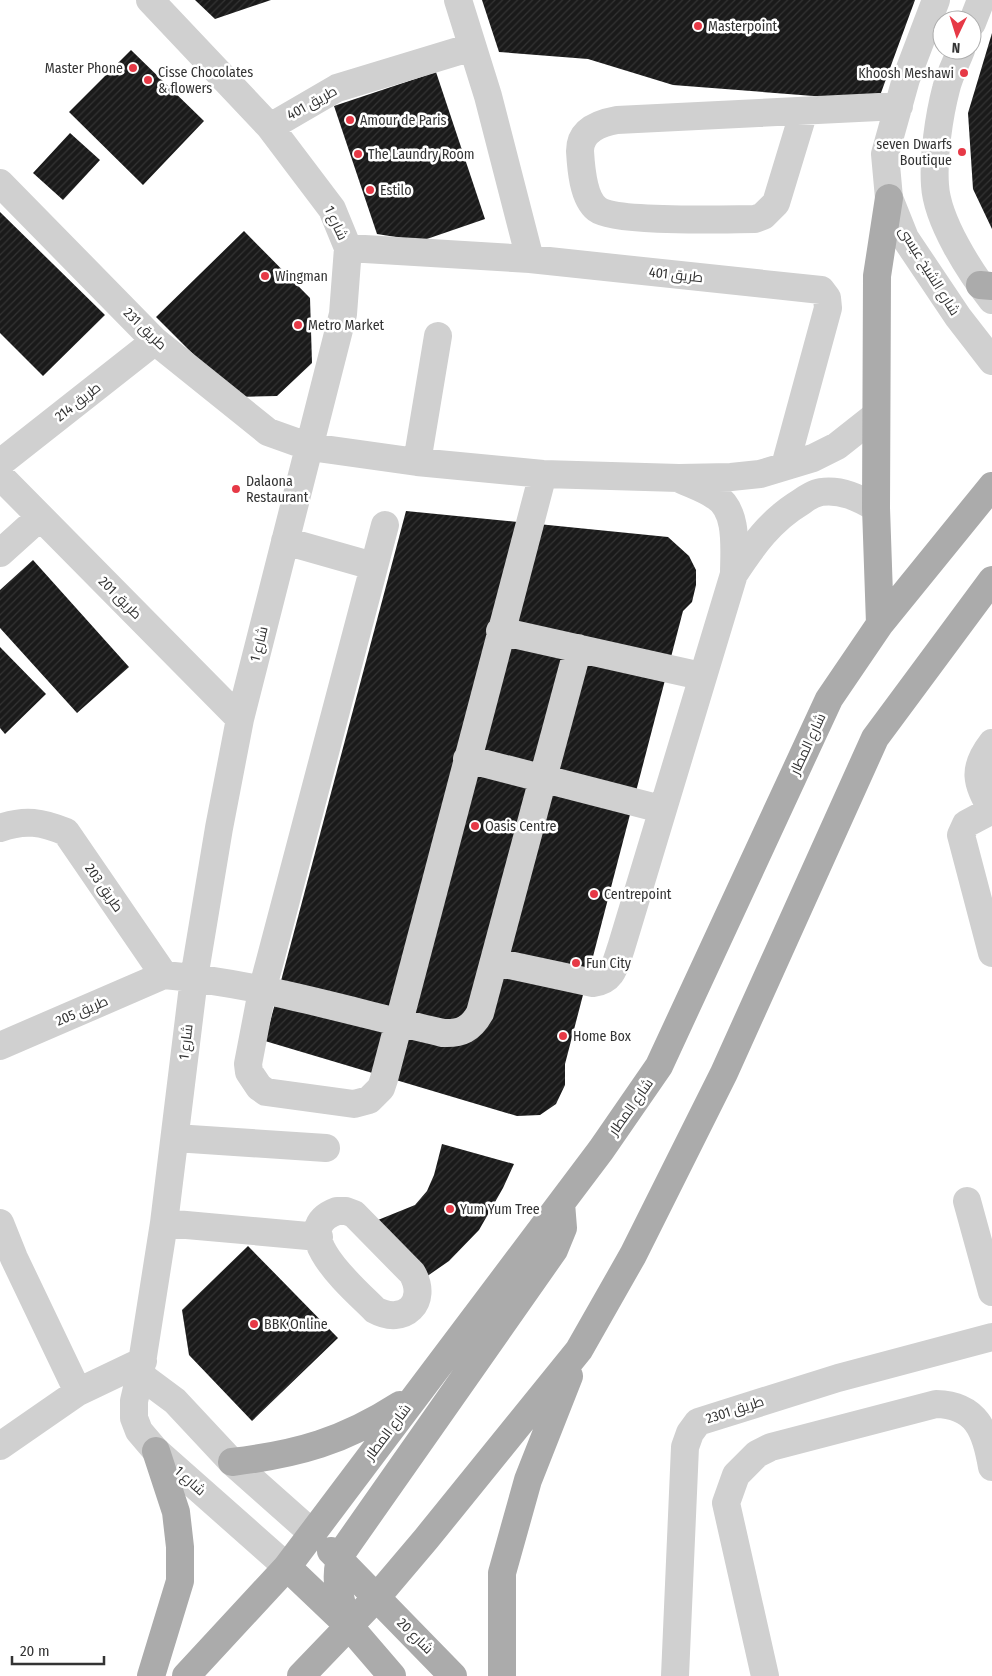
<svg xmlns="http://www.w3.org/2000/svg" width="992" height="1676" font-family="'Fira Sans Condensed',Cairo,sans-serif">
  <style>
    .building { fill: url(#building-hatch) }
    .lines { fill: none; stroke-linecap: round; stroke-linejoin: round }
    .minor { stroke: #d0d0d0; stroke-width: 28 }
    .major { stroke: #ababab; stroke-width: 28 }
    .poi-dot { fill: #e63946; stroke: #fff; stroke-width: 2 }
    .labels { text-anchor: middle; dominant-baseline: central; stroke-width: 5; stroke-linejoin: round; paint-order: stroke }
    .poi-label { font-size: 14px; fill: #333; stroke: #fff; text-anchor: start }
    .street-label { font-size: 14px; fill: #333; stroke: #fff }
  </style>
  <defs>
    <pattern id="building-hatch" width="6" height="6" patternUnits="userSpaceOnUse" patternTransform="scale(1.25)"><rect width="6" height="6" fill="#1a1a1a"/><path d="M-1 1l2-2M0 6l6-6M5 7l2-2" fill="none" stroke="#333"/></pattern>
  </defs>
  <rect width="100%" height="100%" fill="#fff"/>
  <path class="building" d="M195 0H271L215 19Z
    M482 0H915L878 101 673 85 588 59 499 52Z
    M992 33V229L973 189 968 113Z
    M131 50 204 121 143 185 69 112Z
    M436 72 485 219 421 241 377 234 334 106Z
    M70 133 100 160 63 200 33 173Z
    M0 212 105 315 43 376 0 333Z
    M244 231 310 298 312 363 277 396 236 397 156 317Z
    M406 511 668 537 689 556 696 570V585L692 602 683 611 565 1064V1085L556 1104 540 1115 517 1116 265 1041Z
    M33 560 129 667 77 713 0 628V590Z
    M0 647 46 694 5 734 0 728Z
    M442 1144 514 1164 503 1188 479 1230 449 1261 423 1279 373 1222 415 1205 427 1191 434 1175Z
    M248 1246 338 1338 252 1421 189 1355 182 1310Z"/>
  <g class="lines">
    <path class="minor" d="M150 0 270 127 332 209 348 248 343 314 240 719 219 828 194 978 164 1223 140 1375 134 1401V1418L139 1431 156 1451 287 1567
      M458 0 488 96 530 259
      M936 0 906 79 885 154 889 198 905 238 958 317 992 361
      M972 23 981 0
      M961 50C956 63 949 76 946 89 939 116 933 157 935 185 937 221 970 272 992 300
      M804 111 776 203 763 216 755 219C727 219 615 223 597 209 583 198 581 168 580 151 580 130 600 123 617 120L899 106
      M270 127 337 88 472 47
      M0 183 155 341 268 432 310 447 417 462 543 474 679 478 731 477 760 474 813 458 837 446 875 416
      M348 248 530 259 821 290 827 298 828 308 785 466
      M417 462 438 336
      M0 463 155 341
      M0 476 240 719
      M682 480C693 485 705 489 715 496 739 510 734 550 734 574
      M385 525 262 991 248 1064 249 1072 259 1087 266 1092 354 1104 369 1100 381 1088 384 1079 543 474
      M285 541 373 566
      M0 553 40 517
      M500 631 701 676
      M992 743C972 769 976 782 992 810
      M467 759 661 809
      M992 810 966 824 961 835 992 953
      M0 828C25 819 42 822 66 832L164 975C258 983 351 1012 443 1033 461 1034 471 1029 480 1013L578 648
      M495 962 593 983C613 981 615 965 621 948L734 574C753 545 771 520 801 502 806 498 815 493 821 492 841 489 859 498 876 508
      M0 1046 164 975
      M175 1138 326 1148
      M967 1201 992 1292
      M337 1211H346L354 1214 412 1273C429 1302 404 1326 375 1310 357 1291 283 1231 337 1211Z
      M0 1223 14 1258 78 1392
      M164 1223 319 1237
      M140 1375 175 1401 232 1462 312 1533
      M0 1446 78 1392 143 1361
      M675 1676 685 1447 690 1433 698 1422 838 1378 992 1337
      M765 1676 726 1503 736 1475 757 1454 771 1447 936 1404C977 1405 986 1431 992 1467"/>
    <path class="major" d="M980 285 992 286
      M880 624 876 508 877 276 889 198
      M232 1462C298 1454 344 1441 400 1405
      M331 1551 453 1676
      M287 1567 349 1626 392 1676
      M349 1626C340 1602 332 1575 343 1551L554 1250 563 1228 561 1203
      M151 1676 180 1581V1547L176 1512 156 1451
      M186 1676 287 1567 601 1150 659 1066 829 699 880 624 992 486
      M301 1676 376 1598 426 1539 579 1350 633 1255 724 1073 875 738 992 580
      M502 1676V1573L528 1480 569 1376"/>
  </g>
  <g class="poi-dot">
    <circle cx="698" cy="26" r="5"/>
    <circle cx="133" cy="68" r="5"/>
    <circle cx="964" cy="73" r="5"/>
    <circle cx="148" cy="80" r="5"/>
    <circle cx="350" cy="120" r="5"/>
    <circle cx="962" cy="152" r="5"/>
    <circle cx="358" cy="154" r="5"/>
    <circle cx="370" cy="190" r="5"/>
    <circle cx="265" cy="276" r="5"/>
    <circle cx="298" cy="325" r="5"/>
    <circle cx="236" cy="489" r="5"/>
    <circle cx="475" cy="826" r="5"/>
    <circle cx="594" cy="894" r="5"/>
    <circle cx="576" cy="963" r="5"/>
    <circle cx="563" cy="1036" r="5"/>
    <circle cx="450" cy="1209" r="5"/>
    <circle cx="254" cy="1324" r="5"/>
  </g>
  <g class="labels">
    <g class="poi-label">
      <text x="708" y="26">Masterpoint</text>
      <text x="123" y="68" text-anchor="end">Master Phone</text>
      <text x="158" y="72">Cisse Chocolates<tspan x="158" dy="16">&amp; flowers</tspan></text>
      <text x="954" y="73" text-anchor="end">Khoosh Meshawi</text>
      <text x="360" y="120">Amour de Paris</text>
      <text x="952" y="144" text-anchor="end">seven Dwarfs<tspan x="952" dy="16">Boutique</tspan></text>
      <text x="368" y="154">The Laundry Room</text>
      <text x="380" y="190">Estilo</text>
      <text x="275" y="276">Wingman</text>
      <text x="308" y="325">Metro Market</text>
      <text x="246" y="481">Dalaona<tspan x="246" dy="16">Restaurant</tspan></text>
      <text x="485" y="826">Oasis Centre</text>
      <text x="604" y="894">Centrepoint</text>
      <text x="586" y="963">Fun City</text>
      <text x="573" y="1036">Home Box</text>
      <text x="460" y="1209">Yum Yum Tree</text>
      <text x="264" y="1324">BBK Online</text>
    </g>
    <g class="street-label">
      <text transform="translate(312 103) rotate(-29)">طريق 401</text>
      <text transform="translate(336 223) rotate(65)">شارع 1</text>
      <text transform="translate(929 271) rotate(58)">شارع الشيخ عيسى</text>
      <text transform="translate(676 275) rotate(6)">طريق 401</text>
      <text transform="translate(145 329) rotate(44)">طريق 231</text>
      <text transform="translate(78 402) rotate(-38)">طريق 214</text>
      <text transform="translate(120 598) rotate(45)">طريق 201</text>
      <text transform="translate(259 644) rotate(-76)">شارع 1</text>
      <text transform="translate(808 744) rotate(-65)">شارع المطار</text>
      <text transform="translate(104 888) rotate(55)">طريق 203</text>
      <text transform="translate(82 1011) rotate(-23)">طريق 205</text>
      <text transform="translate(186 1042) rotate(-83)">شارع 1</text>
      <text transform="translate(631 1107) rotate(-55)">شارع المطار</text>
      <text transform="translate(735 1410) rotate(-18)">طريق 2301</text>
      <text transform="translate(388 1432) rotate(-53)">شارع المطار</text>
      <text transform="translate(190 1481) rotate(42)">شارع 1</text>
      <text transform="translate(415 1636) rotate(45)">شارع 20</text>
    </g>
  </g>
  <g transform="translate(957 35) rotate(184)"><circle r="24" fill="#ffffff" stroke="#adadad"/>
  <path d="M0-4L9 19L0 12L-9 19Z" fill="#e63946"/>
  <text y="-8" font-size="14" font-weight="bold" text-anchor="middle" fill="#333333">N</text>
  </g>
  <path d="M12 1656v8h92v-8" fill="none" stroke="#333333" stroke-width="2.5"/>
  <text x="20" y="1656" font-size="15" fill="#333333" stroke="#ffffff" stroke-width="4" paint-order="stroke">20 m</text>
</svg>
